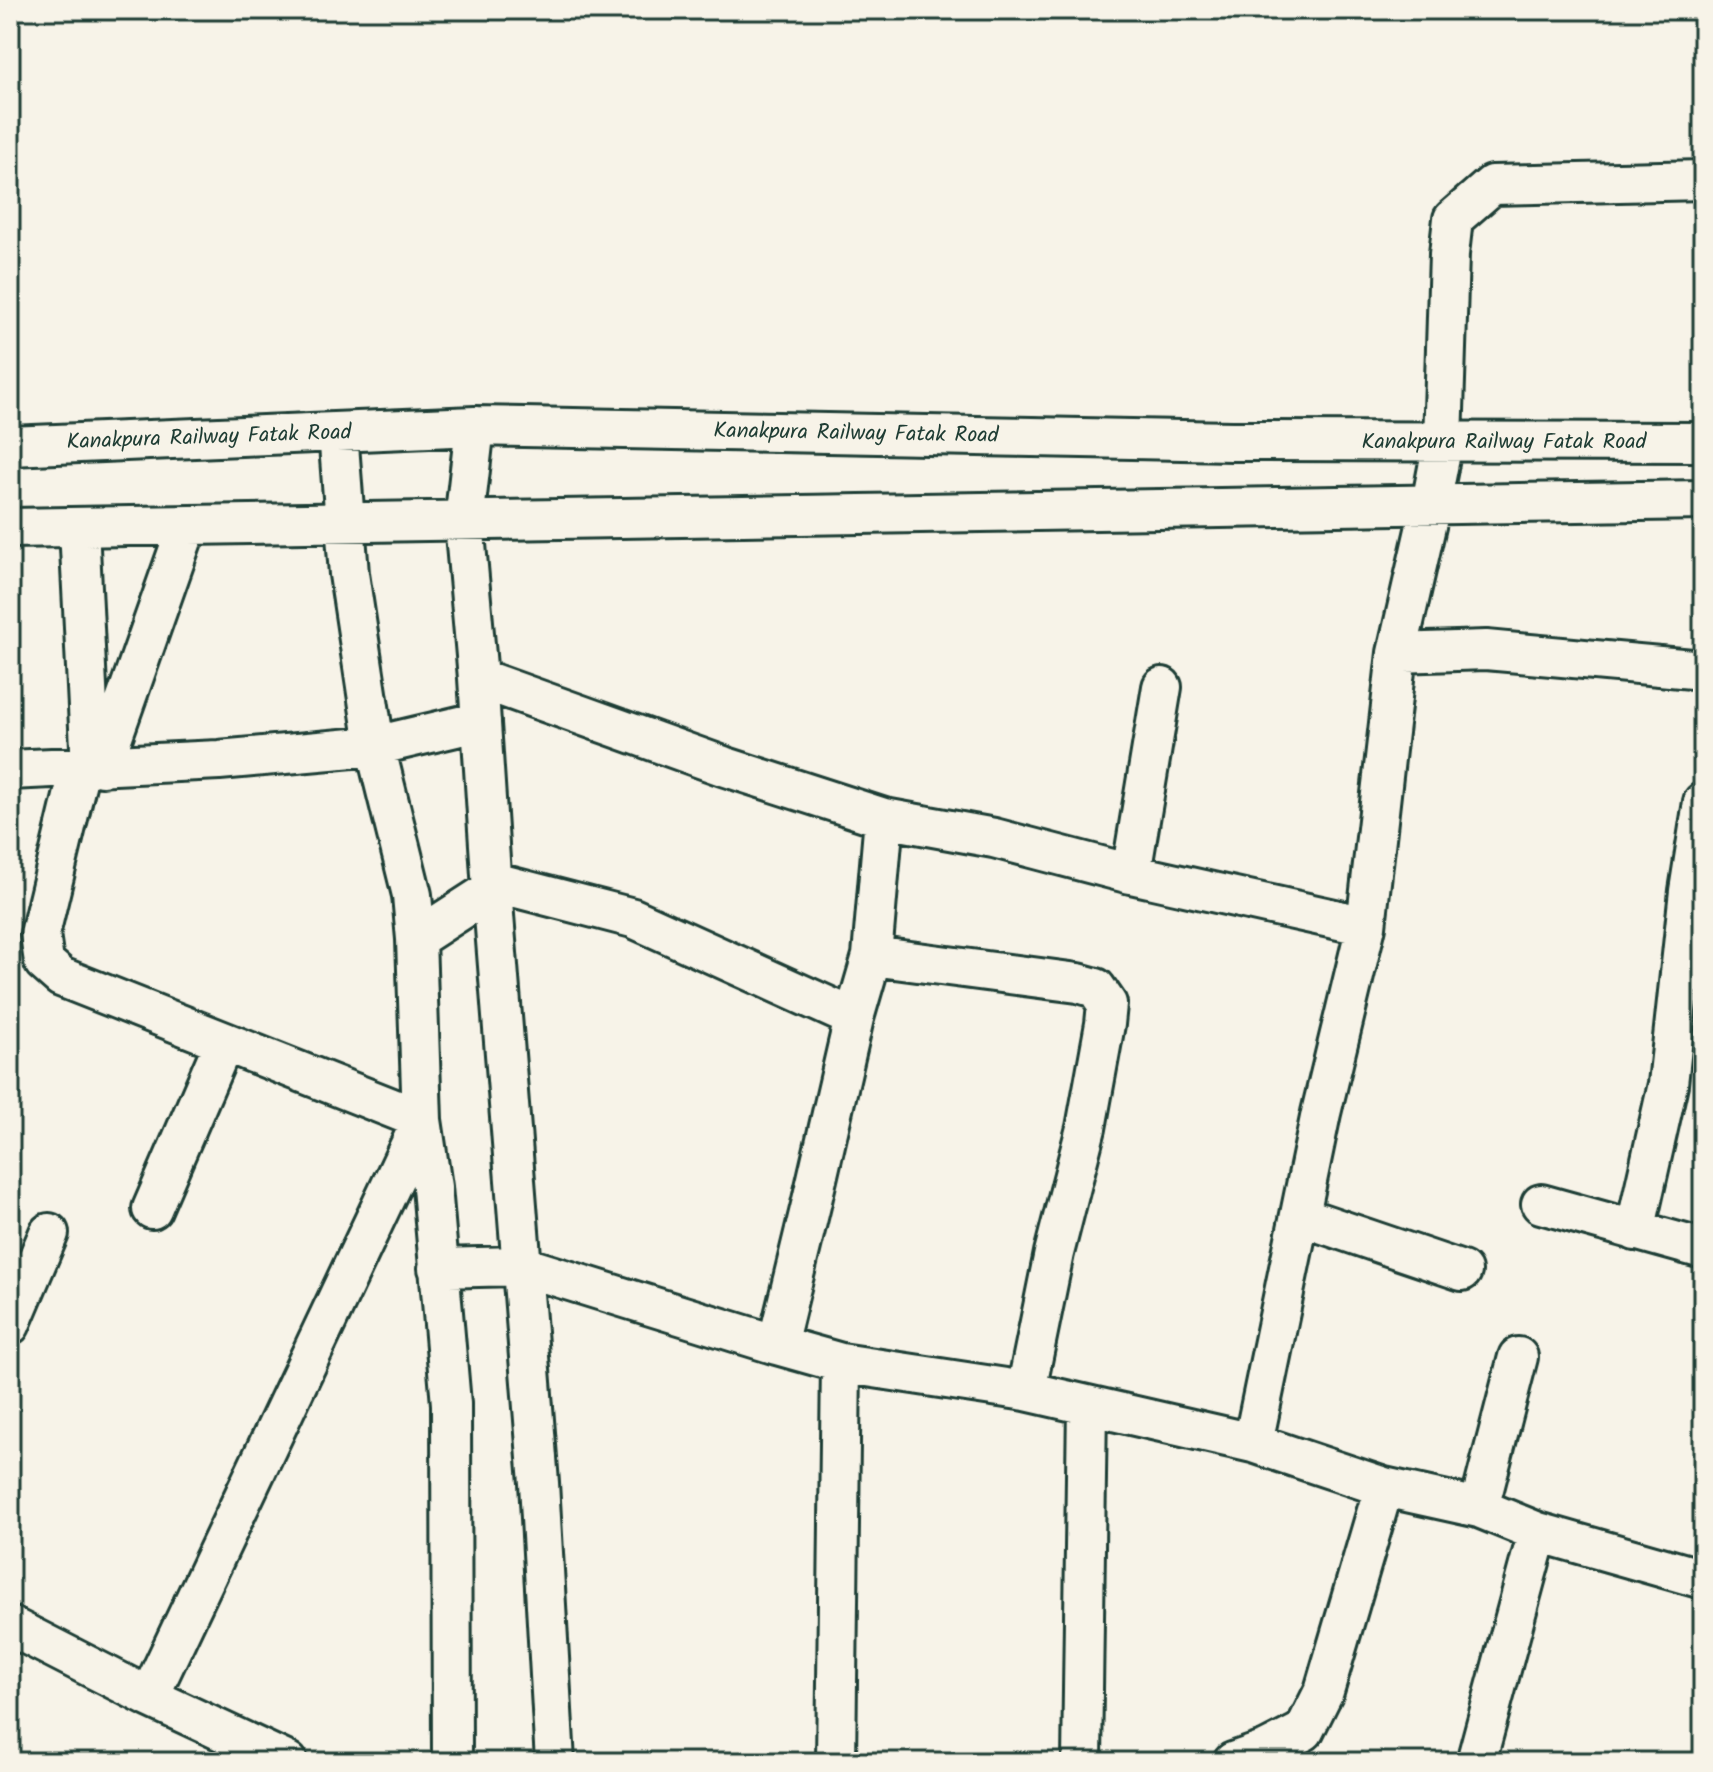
<svg xmlns="http://www.w3.org/2000/svg" width="1713" height="1772" font-family="Kalam,sans-serif">
  <style>
    .lines { fill: none; stroke-linecap: round; stroke-linejoin: round }
    .minor-casing { stroke: #1f3d34; stroke-width: 44 }
    .minor { stroke: #f7f3e8; stroke-width: 38 }
    .labels { text-anchor: middle; dominant-baseline: central; stroke-width: 6; stroke-linejoin: round; paint-order: stroke }
    .street-label { font-size: 22px; fill: #1f3d34; stroke: #f7f3e8 }
  </style>
  <rect width="100%" height="100%" fill="#f7f3e8"/>
  <filter id="ink" filterUnits="userSpaceOnUse"><feTurbulence type="fractalNoise" baseFrequency=".0125" numOctaves="2"/><feDisplacementMap in="SourceGraphic" scale="16" xChannelSelector="R" yChannelSelector="G"/><feConvolveMatrix kernelMatrix="1 2 1 2 8 2 1 2 1" color-interpolation-filters="sRGB"/></filter>
  <g filter="url(#ink)">
    <g class="lines">
      <g class="minor-casing">
        <path id="minor" d="M1703 180 1492 185 1453 219 1449 254 1443 442 1431 504 1397 653 1366 926 1321 1113 1253 1443 1384 1487 1479 1508 1538 1532 1703 1579
          M475 426 464 522 478 678 492 890 539 1483 555 1762
          M338 432 349 574 375 746 412 895 416 939 422 1120 432 1187 451 1404 452 1762
          M10 446 475 426 1232 441 1703 442
          M10 528 1703 500
          M79 528 91 767
          M1397 653 1486 650 1703 670
          M478 678 723 766 884 818 994 838 1131 874 1366 926
          M102 767 187 526
          M80 768 40 934 44 962 61 977 422 1120 149 1697
          M10 770 219 760 375 746 481 721
          M1131 874 1162 687
          M416 939 501 884 633 918 854 1018
          M872 956 884 818
          M1541 1204 1703 1249
          M152 1209 224 1042
          M1300 1216 1462 1271
          M1635 1231 1668 1084 1689 891 1703 802
          M438 1268 522 1266 777 1345 841 1363 1026 1391 1253 1443
          M10 1325 49 1233
          M777 1345 811 1205 854 1018 872 956 1078 983 1096 988 1107 1004 1105 1024 1086 1128 1054 1253 1026 1391
          M1479 1508 1518 1357
          M10 1626 149 1697 288 1762
          M836 1762 841 1363
          M1082 1762 1087 1405
          M1233 1762 1267 1750 1304 1731 1324 1691 1384 1487
          M1476 1762 1538 1532"/>
      </g>
      <use href="#minor" class="minor"/>
    </g>
  </g>
  <g class="labels">
    <g class="street-label">
      <text transform="translate(856 434) rotate(1)">Kanakpura Railway Fatak Road</text>
      <text transform="translate(209 438) rotate(-2)">Kanakpura Railway Fatak Road</text>
      <text x="1504" y="442">Kanakpura Railway Fatak Road</text>
    </g>
  </g>
  <rect width="1713" height="1772" fill="none" stroke="#f7f3e8" stroke-width="40"/>
  <rect x="20" y="20" width="1673" height="1732" fill="none" stroke="#1f3d34" stroke-width="3" filter="url(#ink)"/>
</svg>
